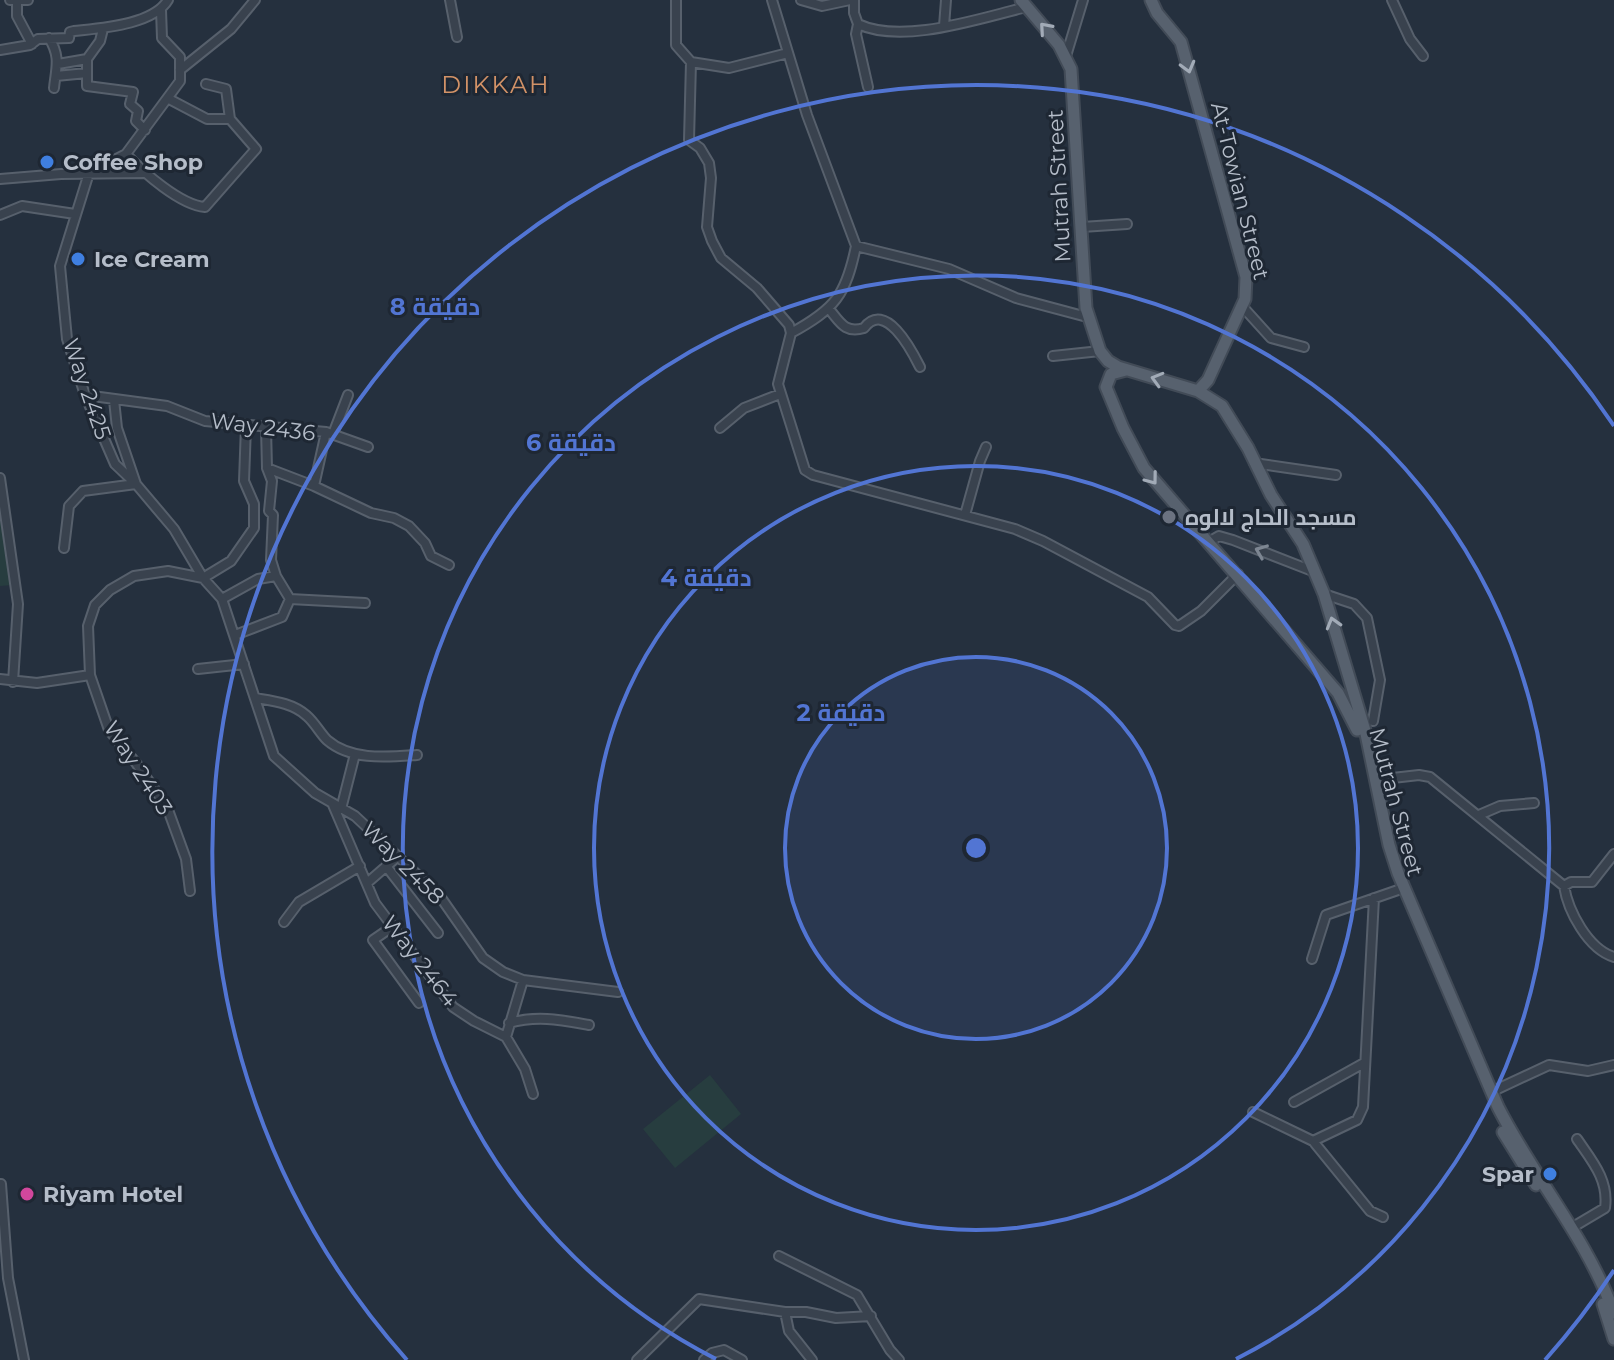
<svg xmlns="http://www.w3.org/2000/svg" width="1614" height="1360" font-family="Montserrat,Cairo,sans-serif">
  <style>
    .green { fill: #273d3f }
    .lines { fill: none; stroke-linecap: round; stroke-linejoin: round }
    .minor-casing { stroke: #57606c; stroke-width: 12 }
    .major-casing { stroke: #424b57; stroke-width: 15 }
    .minor { stroke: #39424e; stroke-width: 8 }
    .major { stroke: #57616e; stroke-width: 11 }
    .oneway { stroke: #a2abb7 }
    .oneway2 { stroke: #7d8692 }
    .ring { fill: none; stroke: #5275d3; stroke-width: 4 }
    .shop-dot { fill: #3f7fe0; stroke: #1e2733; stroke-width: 3 }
    .worship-dot { fill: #6b7280; stroke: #1e2733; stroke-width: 3 }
    .hotel-dot { fill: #d1479c; stroke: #1e2733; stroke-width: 3 }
    .labels { text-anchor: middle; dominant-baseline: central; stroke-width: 6; stroke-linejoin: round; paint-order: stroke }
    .poi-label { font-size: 22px; font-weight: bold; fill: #b5bdc9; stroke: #1e2733; text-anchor: start }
    .street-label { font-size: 22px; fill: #b5bdc9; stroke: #1e2733 }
    .neighbourhood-label { font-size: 24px; letter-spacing: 2px; fill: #d29267; stroke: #1e2733 }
    .centre { fill: #5275d3; stroke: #1e2733; stroke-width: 4 }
    .ring-label { font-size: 24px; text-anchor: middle; font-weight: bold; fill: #5275d3; stroke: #1e2733; stroke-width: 6; stroke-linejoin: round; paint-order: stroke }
  </style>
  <rect width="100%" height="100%" fill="#25303e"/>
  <path class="green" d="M0 494 13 585 0 586Z
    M710 1075 741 1114 675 1168 643 1129Z"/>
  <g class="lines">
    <g class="minor-casing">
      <path id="minor" d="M10 0H28
        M450 0 457 37
        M676 0V45L691 62 689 140 700 148 709 163 711 178 707 227 712 241 721 258 757 288 789 325 791 333 778 384 805 470 813 475 1015 529 1043 541 1148 597 1175 625 1179 626 1201 611 1238 574
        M772 0 807 115 856 246 949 269 1016 298 1087 317
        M801 0 822 6 850 0
        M854 0V13L858 24C903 45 980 18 1027 7
        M1392 0 1410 39 1423 56
        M17 1V16L32 44
        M858 24 856 34 868 87
        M944 26 946 0
        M103 29 100 41 87 59V86L133 92 130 104 138 111 136 121 145 130
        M49 38C61 57 56 68 54 88
        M0 50 30 45 38 39 69 38 70 32 74 31C101 28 153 25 168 0
        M1066 56 1083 0
        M691 62 729 68 788 53
        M58 64 87 59
        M180 70 231 29 255 0
        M56 76 87 73
        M206 84 226 89 230 119
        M169 99 207 119H230
        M126 154C143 172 180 205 205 207L256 149 230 119
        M89 173 60 266 67 339 85 395 115 464 136 484 174 529 203 578 222 599 274 756 315 793 355 816 439 895 483 958 503 972 523 980 618 992
        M89 173 126 154 180 81V57L162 38 161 10
        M0 179 61 174 144 173
        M0 215 22 206 75 214
        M1082 227 1127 224
        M1242 306 1271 338 1304 347
        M829 309C840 322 845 334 864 328 885 300 911 349 920 367
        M791 333C835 309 846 295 856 246
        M1053 356 1100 351
        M85 395 167 406 205 421 326 432 314 486 371 513 394 518 409 526 425 543 431 556 449 565
        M266 428 267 468 272 481 269 511 273 515 271 560 276 576
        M720 428 744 408 780 394
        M326 432 368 447
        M333 434 348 395
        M1254 463 1336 475
        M267 468 314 486
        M0 478 18 604 13 682
        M965 515 980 461 986 447
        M1207 543 1219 536 1233 540 1315 572
        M64 548 69 506 83 491 136 484 117 428 114 400
        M1324 594 1354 604 1367 618 1380 680 1373 721
        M222 599 258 579 276 576 290 599 365 603
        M235 635 282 617 290 599
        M198 669 244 664
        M0 679 37 683 90 675
        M255 698C273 701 293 703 307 716 315 723 320 733 327 740 351 761 388 757 417 755
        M1375 780 1419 775 1430 777 1564 886 1571 882H1592L1614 854
        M333 805 375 903 453 1007 474 1021 506 1037 525 1069 533 1094
        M341 809 355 754
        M1479 815 1500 806 1534 803
        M386 866 438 933
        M367 883 397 857
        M1564 886C1568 911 1588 949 1614 957
        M190 891 186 859 167 807 136 763 109 730 90 675 88 626 95 605 110 590 134 576 168 571 203 578 231 561 254 528V504L244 481 246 426
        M284 922 299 902 360 866
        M392 927 373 940 419 1003
        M1312 959 1326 915 1398 890
        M509 1023C538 1015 561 1020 589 1025
        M506 1037 523 980
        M1491 1092 1549 1065 1588 1071 1614 1065
        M1294 1102 1364 1063
        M1253 1112 1313 1141 1370 1211 1383 1217
        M1313 1141 1357 1120 1363 1107 1374 898
        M1 1184 8 1278 24 1360
        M1573 1227 1605 1208C1609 1180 1592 1161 1577 1139
        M779 1256 857 1295 890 1350 899 1360
        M785 1312 789 1331 812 1360
        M637 1360 699 1299 785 1312H806L836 1318 871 1316
        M704 1360 712 1353 724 1350 742 1360"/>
    </g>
    <g class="major-casing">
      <path id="major" d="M1021 0 1059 45 1071 69 1086 308 1100 351 1108 361 1118 367 1198 391 1222 406 1248 448 1271 495 1303 544 1324 594 1366 734 1389 845 1398 873 1498 1107C1534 1178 1587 1238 1614 1313
        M1151 0 1157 13 1181 42 1246 277 1245 299 1208 380 1198 391
        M1126 370 1111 374 1106 387 1123 428 1144 468 1338 693 1357 730
        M1503 1132 1536 1185
        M1603 1304 1614 1339"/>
    </g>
    <use href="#minor" class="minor"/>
    <use href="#major" class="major"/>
  </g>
  <defs><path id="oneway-chevron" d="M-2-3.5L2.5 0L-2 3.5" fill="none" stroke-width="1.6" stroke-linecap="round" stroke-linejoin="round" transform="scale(2)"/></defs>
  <g class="oneway">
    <use href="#oneway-chevron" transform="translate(1045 28) rotate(-131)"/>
    <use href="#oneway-chevron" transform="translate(1188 67) rotate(75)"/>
    <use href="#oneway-chevron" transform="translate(1157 379) rotate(-164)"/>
    <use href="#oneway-chevron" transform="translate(1152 479) rotate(53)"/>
    <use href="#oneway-chevron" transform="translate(1333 623) rotate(-106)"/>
  </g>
  <use class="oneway2" href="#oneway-chevron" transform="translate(1261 551) rotate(-158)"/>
  <circle cx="976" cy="848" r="191" fill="#5275d3" fill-opacity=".12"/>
  <g class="ring">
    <circle cx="976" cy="848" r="191"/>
    <circle cx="976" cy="848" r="382"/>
    <path d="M716 1359A573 573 0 1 1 1236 1359"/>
    <path d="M1614 1270A765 765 0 0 1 1545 1360M407 1360A765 765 0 1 1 1614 426"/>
  </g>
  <g class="shop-dot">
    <circle cx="47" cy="162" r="8"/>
    <circle cx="78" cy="259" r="8"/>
    <circle cx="1550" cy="1174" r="8"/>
  </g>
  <circle class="worship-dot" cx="1169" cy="517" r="8"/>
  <circle class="hotel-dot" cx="27" cy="1194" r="8"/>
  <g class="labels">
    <g class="poi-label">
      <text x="63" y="162">Coffee Shop</text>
      <text x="94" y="259">Ice Cream</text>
      <text x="1185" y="517">مسجد الحاج لالوه</text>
      <text x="1534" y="1174" text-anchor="end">Spar</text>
      <text x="43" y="1194">Riyam Hotel</text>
    </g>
    <g class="street-label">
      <text transform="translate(1059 186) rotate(-93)">Mutrah Street</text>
      <text transform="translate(1240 191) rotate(76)">At-Towian Street</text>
      <text transform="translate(87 389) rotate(71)">Way 2425</text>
      <text transform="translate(263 427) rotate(7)">Way 2436</text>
      <text transform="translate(138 768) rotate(57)">Way 2403</text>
      <text transform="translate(1396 802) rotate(75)">Mutrah Street</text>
      <text transform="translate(403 863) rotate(45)">Way 2458</text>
      <text transform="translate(420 961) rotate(52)">Way 2464</text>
    </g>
    <g class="neighbourhood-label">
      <text x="496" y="84">DIKKAH</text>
    </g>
  </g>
  <circle cx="976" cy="848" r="12" class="centre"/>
  <g class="ring-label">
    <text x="435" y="315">8 دقيقة</text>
    <text x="571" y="451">6 دقيقة</text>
    <text x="706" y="586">4 دقيقة</text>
    <text x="841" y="721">2 دقيقة</text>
  </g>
</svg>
